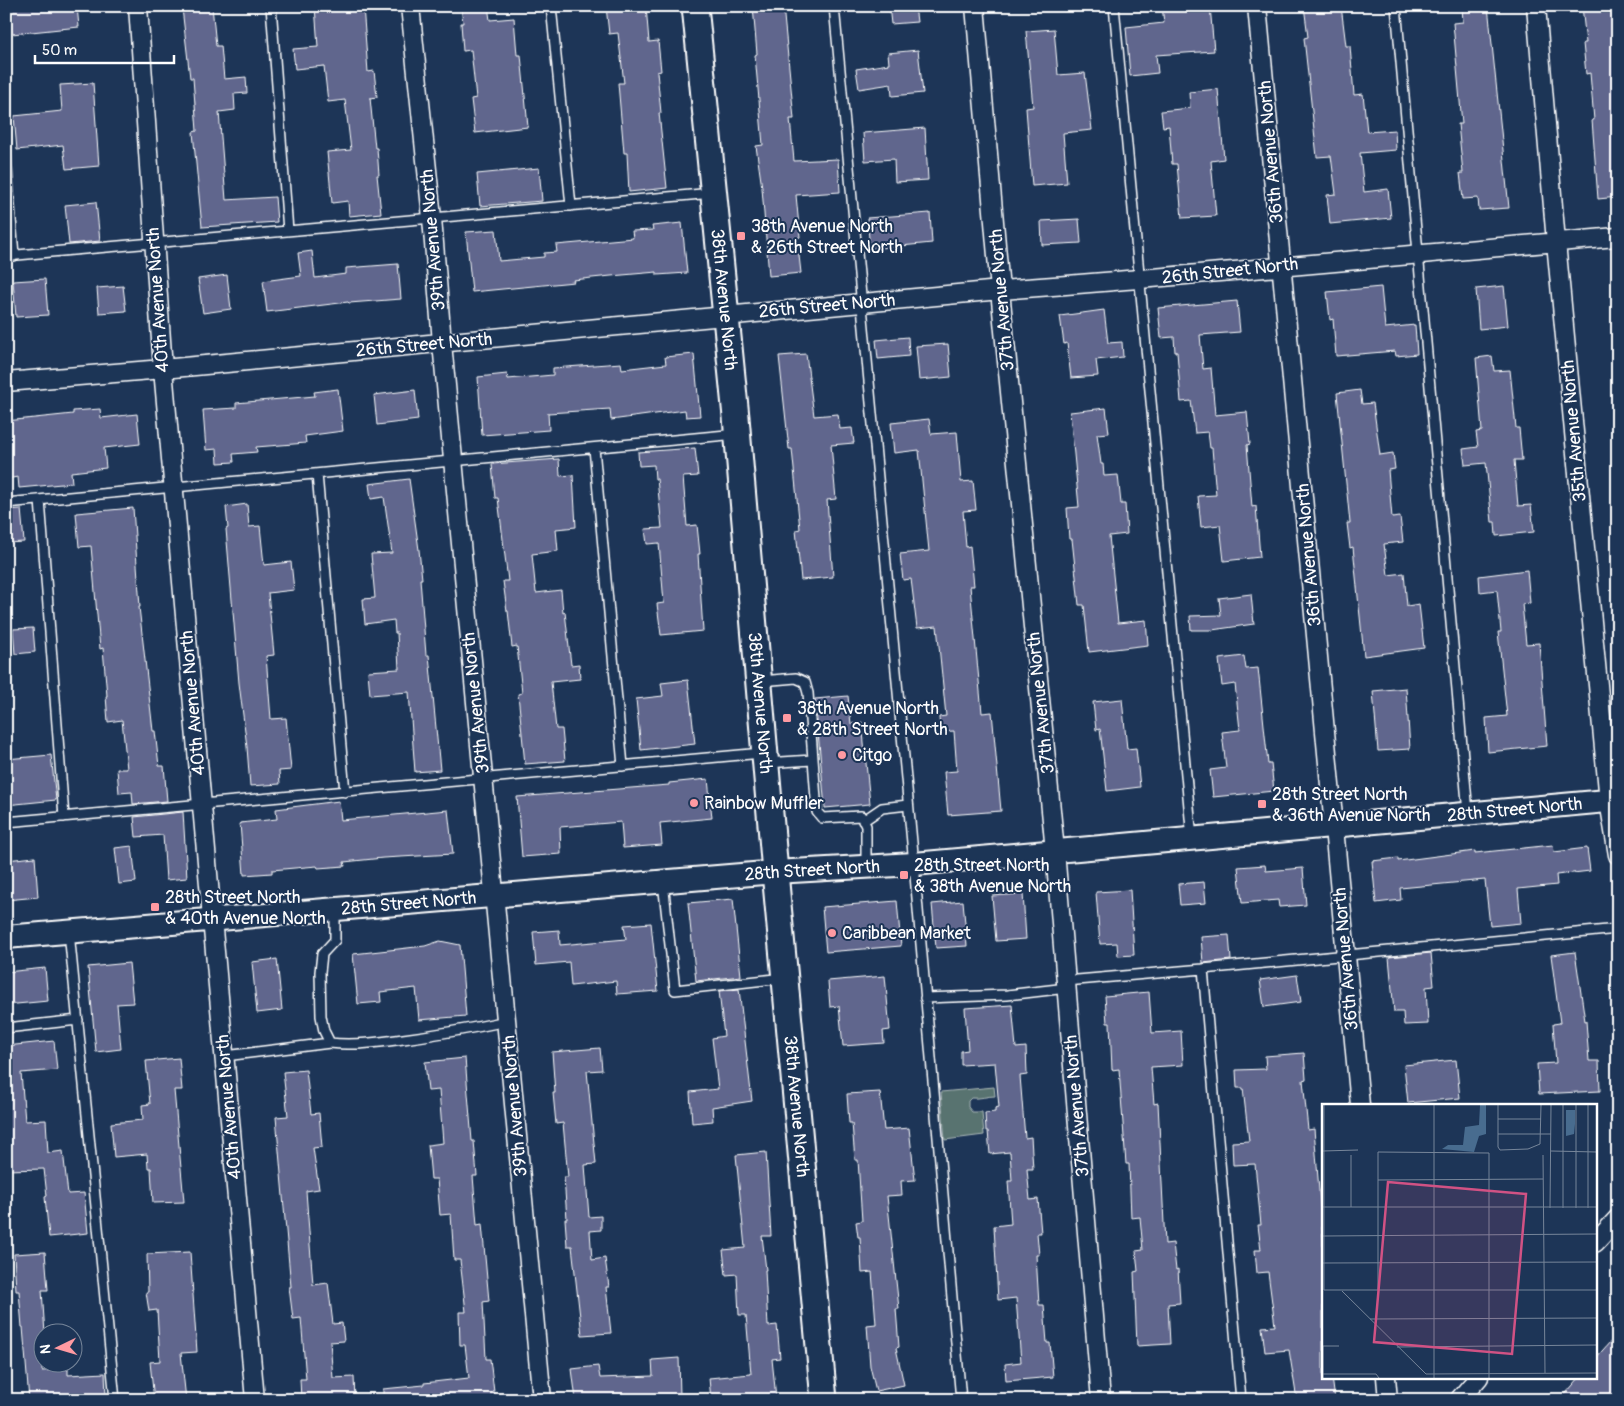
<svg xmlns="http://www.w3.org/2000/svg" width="1624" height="1406" font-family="Pangolin,sans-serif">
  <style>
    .green { fill: #597370; stroke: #acb9b8 }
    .building { fill: #60668d; stroke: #fff }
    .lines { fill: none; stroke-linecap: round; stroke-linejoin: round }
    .service-casing { stroke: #fff; stroke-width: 12 }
    .minor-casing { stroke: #fff; stroke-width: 21 }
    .tertiary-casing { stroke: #fff; stroke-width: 26 }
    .secondary-casing { stroke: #fff; stroke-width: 29 }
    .service { stroke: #1d3557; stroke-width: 9 }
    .minor { stroke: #1d3557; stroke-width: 18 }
    .tertiary { stroke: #1d3557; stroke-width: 22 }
    .secondary { stroke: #1d3557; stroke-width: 25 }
    .poi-dot { fill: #ff9aa2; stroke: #1d3557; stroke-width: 2 }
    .labels { text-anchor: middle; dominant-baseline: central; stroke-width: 4; stroke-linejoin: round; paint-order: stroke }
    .street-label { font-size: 18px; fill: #fff; stroke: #1d3557 }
    .poi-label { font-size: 18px; fill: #fff; stroke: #1d3557; text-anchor: start }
    .inset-road { fill: none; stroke: #77869a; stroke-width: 1 }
    .view { fill: #d15284; fill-opacity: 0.15; stroke: #d15284; stroke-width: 2.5 }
    .inset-edge { fill: none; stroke: #fff; stroke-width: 2.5 }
  </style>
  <rect width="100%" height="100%" fill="#1d3557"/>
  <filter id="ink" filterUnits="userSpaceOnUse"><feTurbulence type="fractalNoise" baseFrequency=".02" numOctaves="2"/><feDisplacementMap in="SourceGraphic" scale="10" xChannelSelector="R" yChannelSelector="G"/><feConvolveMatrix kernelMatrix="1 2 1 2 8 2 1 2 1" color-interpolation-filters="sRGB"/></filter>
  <g filter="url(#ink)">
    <path class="green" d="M994 1087 995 1096C987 1096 980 1099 971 1098L968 1101V1107L972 1112H982L984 1135 945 1140 941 1092Z"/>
    <path class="building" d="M9 6H77L79 27 12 34Z
      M212 6 216 46H221L224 79 246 77 247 93 234 94 235 110 219 112 226 200 275 197 277 222 202 227 193 132 197 131 193 78H190L182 8Z
      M315 6H363L368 72 374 71 377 97 370 98 375 148H377L379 175H377L381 213 349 216 348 201 332 203 327 152 351 150 345 100 328 102 324 66 295 69 293 49 318 47Z
      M461 6H488L490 20 514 18 517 55H521L528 127 475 133 471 99 476 98 471 50 463 51 461 23H463Z
      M606 6H646L649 42 658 41 661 71 657 72 661 113H659L667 188 629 192 627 153H624L618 83H624L618 33 609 34Z
      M753 6H783L794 119H790L794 161 838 159 840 192 796 195 800 237 797 238 801 273 769 276 762 188 756 146 763 145 755 55 757 54Z
      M889 6H915L917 22 891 24Z
      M1162 6H1210L1214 51 1156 55 1158 73 1130 76 1126 27 1164 23Z
      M1304 6H1341L1346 46H1350L1354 95 1363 94 1367 132 1395 130 1396 150 1360 153 1364 192 1388 189 1391 218 1330 224 1327 195 1336 194 1331 156 1317 157 1304 38 1308 37Z
      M1462 6H1488L1509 208 1479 210 1478 198 1463 199 1460 173H1463L1458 124H1462L1453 23 1463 22Z
      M1582 6H1618V197L1598 199 1592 120H1594L1590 73 1586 74 1583 43H1586Z
      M1054 29 1058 75 1085 73 1092 130 1063 133 1067 183 1032 186 1026 108 1033 107 1026 31Z
      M918 50 923 93 892 96 891 84 859 89 856 69 889 64 888 53Z
      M93 83 99 166 66 169 63 145 17 150 14 116 62 111 60 85Z
      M1218 89 1224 159 1211 161 1216 216 1182 218 1177 164H1172L1169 126 1163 127 1161 111 1190 108 1189 92Z
      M925 128 928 180 895 182 894 159 865 161 863 133Z
      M539 168 542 201 480 206 477 174Z
      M96 202 100 241 69 244 65 205Z
      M930 213 932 243 870 249 867 218Z
      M1079 219 1081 243 1042 245 1041 221Z
      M682 223 687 273 657 275V272L611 276 573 280 574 282 472 292 466 232 496 230 499 261 544 257V253L557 252 556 245 633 238 632 231 653 230 652 226Z
      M312 251 315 278 346 274V268L398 264 401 299 349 303 348 302 267 312 263 281 301 276 298 253Z
      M227 275 231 309 203 313 198 279Z
      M45 279 48 315 16 317 13 281Z
      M123 286 126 311 99 313 97 288Z
      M1504 286 1508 326 1479 329 1476 289Z
      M1381 287 1385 328 1415 325 1417 354 1396 356 1395 351 1336 356 1333 319 1330 320 1327 292Z
      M1237 301 1240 332 1200 335 1203 369 1211 368 1215 415 1247 412 1250 444 1247 445 1252 507 1256 506 1260 557 1224 561 1220 525 1201 527 1198 496 1216 495 1212 448H1210L1208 432 1195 433 1191 401 1181 402 1177 352H1175L1174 337 1161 338 1158 308Z
      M1104 310 1108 343 1122 342 1123 357 1096 360 1098 376 1071 378 1067 343 1064 344 1060 316Z
      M908 337 909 356 878 359 876 340Z
      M948 344 951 377 919 380 916 346Z
      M694 354 700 416 686 417 685 410 611 420 610 409 548 413 549 430 482 435 478 377 507 374 508 379 553 375V368L621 363 622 369 666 364 665 357Z
      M806 354 814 416 838 414 840 429 852 428 854 443 831 445 836 499 827 500 833 577 801 580 796 530 800 529 792 449H789L779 356Z
      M1492 356 1494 371 1510 370 1516 428H1519L1522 460H1514L1518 506 1531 505 1534 532 1496 536 1495 522H1492L1486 463 1465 465 1463 449 1478 447 1476 432 1482 431 1476 358Z
      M338 389 343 431 305 436 306 443 256 447 257 452 233 454 234 462 218 463 217 449 206 450 203 410 236 408V403L315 396 314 392Z
      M415 390 418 420 377 425 374 395Z
      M1360 390 1362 404 1373 403 1380 455 1393 453 1395 469 1388 470 1392 518 1400 517 1403 542 1384 544 1388 575 1404 573 1407 606 1419 604 1424 648 1364 656 1353 547 1350 548 1347 523H1350L1337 393Z
      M1106 408 1109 433 1097 434 1101 464H1103L1104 476 1118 475 1121 504H1125L1127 534 1109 536 1118 623 1146 620 1148 645 1089 652 1084 605H1079L1072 539H1069L1067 508 1079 507 1070 412Z
      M100 409 101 418 137 414 140 444 104 448 106 468 71 472 72 483 19 488 18 477 6 479V421L73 414V411Z
      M929 419 931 434 957 432 961 482 973 481 976 510 963 511 966 547 970 546 974 586H970L982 713 992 712 1001 811 948 815 944 772 957 771 954 731 940 732 939 717 946 716 937 626 917 628 911 579 903 580 900 554 929 551 919 450 894 453 891 423Z
      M695 448 698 476 683 477 687 526 697 525 700 554H698L703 631 661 635 657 604 664 603 659 543 647 544 645 529 662 528 657 479H655L654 465 639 466 638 452Z
      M559 459 560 476 573 475 576 527 556 529 558 551 532 554 536 593 561 590 563 613 565 612 571 665 579 664 580 679 551 682 556 729H562L565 761 525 764 518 694 522 693 517 646 512 647 508 611H507L503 581H508L498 498H495L492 464Z
      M409 479 419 550 422 579H420L426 655H429L440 770 415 772 409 692 370 695 368 671 399 669 397 633H395L394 620 365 624 363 599 375 598 371 554 392 553 384 497 371 499 369 484Z
      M247 504 249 527 260 526 264 565 291 562 294 590 268 593 274 655 266 656 271 719 286 718 291 770 279 771 280 784 250 786 247 747 239 683 226 529 228 528 226 507Z
      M133 508 140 607H139L153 731H155L159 766H164L167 801 133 804 132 792 119 793 117 769H127L122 720 108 722 106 696H107L103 648 100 649 91 546 79 547 76 513Z
      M21 509 24 542 6 543V510Z
      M1527 570 1530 603 1522 604 1526 644 1539 643 1547 746 1488 752 1486 718 1507 716 1498 632H1501L1497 590 1480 592 1479 576Z
      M1251 594 1254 624 1212 630H1191L1190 616 1221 615 1219 598Z
      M33 628 35 652 15 654 13 629Z
      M1244 656 1246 669 1258 668 1268 764H1271L1274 791 1213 797 1210 770 1226 768 1222 732 1240 730 1235 684 1222 686 1219 659Z
      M688 680 695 744 641 750 636 699 663 696 661 683Z
      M1406 688 1410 749 1378 751 1373 691Z
      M848 696 851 724 862 722 870 804 825 808 815 699Z
      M1122 699 1127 749 1136 748 1140 787 1107 791 1100 729 1096 730 1093 702Z
      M51 755 56 800 6 805V759Z
      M708 779 712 818 660 823 662 845 623 848 621 822 560 827 561 854 522 857 517 797 669 785V783Z
      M339 801 341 820 448 810 453 854 383 858 344 862 345 866 318 868 317 866 272 870V873L244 875 240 823 277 819 276 809Z
      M183 812 187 878 166 880 163 835 136 837 134 817Z
      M1553 845 1554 852 1587 848 1590 871 1556 875 1557 885 1518 889 1521 923 1490 926 1485 880 1400 888 1401 900 1376 903 1372 861 1398 858V861L1475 851V853Z
      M132 846 136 882 119 884 115 848Z
      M35 857 38 897 6 900V860Z
      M1265 865 1266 871 1303 868 1306 905 1279 907 1278 900 1242 903 1238 867Z
      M1204 882 1206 903 1180 905 1178 884Z
      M1130 890 1134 955 1118 956 1117 943 1100 944 1096 892Z
      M1023 894 1026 939 996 941 992 896Z
      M733 899 741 976 696 981 688 903Z
      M897 901 901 946 826 952 822 907Z
      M963 901 967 946 936 948 932 904Z
      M651 923 658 991 617 994 616 981 571 986 569 962 536 965 533 932 559 930 560 945 626 939 624 925Z
      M1229 935 1231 960 1203 963 1201 937Z
      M440 941 460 945 466 1016 419 1020 416 988 380 992 381 1002 358 1004 353 954 425 946Z
      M1575 952 1585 1021H1586L1589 1061H1599L1600 1091 1539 1094 1537 1064 1556 1063 1553 1024 1560 1023 1551 955Z
      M1431 953 1434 986 1426 987 1428 1024 1404 1025 1403 1012H1394L1389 957Z
      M277 959 282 1010 257 1013 252 962Z
      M129 963 133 1003 117 1004 121 1049 96 1052 88 967Z
      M45 968 48 1001 6 1005V972Z
      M1297 975 1301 1002 1264 1007 1260 980Z
      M885 976 890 1030 883 1031 884 1043 843 1046 839 1006 830 1007 828 981Z
      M739 989 752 1101 712 1107 713 1121 692 1123 690 1092 718 1089 712 1038 724 1036 719 991Z
      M1149 992 1152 1033 1181 1031 1183 1065 1151 1067 1154 1104 1158 1103 1165 1244 1173 1243 1176 1270 1178 1269 1180 1303 1168 1304 1170 1344 1137 1346 1134 1272 1138 1271 1136 1251 1143 1250 1140 1217 1131 1218 1129 1164H1126L1119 1069 1112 1070 1110 1023H1107L1105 996Z
      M1012 1005 1016 1048 1026 1047 1027 1075 1020 1076 1025 1138 1031 1137 1033 1169H1027L1030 1200 1038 1199 1041 1233H1037L1039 1255H1036L1039 1305H1044L1047 1343H1050L1053 1377 1006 1381 1005 1364 1021 1362 1016 1298 998 1300 994 1226 1011 1224 1008 1181H1012L1010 1152 990 1154 988 1131H986L985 1113 995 1112V1108L999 1107 995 1063 961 1065V1051L968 1050 965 1008Z
      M54 1041 57 1070 21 1073 25 1121 46 1120 48 1153 63 1151 68 1194 84 1193 88 1233 49 1237 45 1197 47 1196 44 1169 6 1170V1046Z
      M600 1048 602 1070 587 1071 596 1164 585 1165 589 1217 601 1216V1230L590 1231 592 1260 605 1258 609 1287H606L611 1333 582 1335 572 1246H567L565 1219H567L564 1177H568L563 1123 556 1124 553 1093H555L552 1052Z
      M1304 1053 1306 1079 1303 1080 1308 1130 1314 1129 1323 1240V1377H1332L1335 1400H1297L1289 1350 1265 1352 1262 1327 1275 1326 1268 1272 1257 1273 1255 1250H1261L1258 1225H1261L1255 1164 1233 1165 1232 1142 1249 1141 1243 1088H1237L1236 1070 1266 1069 1265 1056Z
      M179 1058 182 1090H174L184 1202 153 1203 151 1168H148L147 1154 114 1157 111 1123 143 1120 142 1105 150 1104 146 1061Z
      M465 1058 472 1141H474L477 1176H473L477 1225 482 1224 489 1301 483 1302 486 1359H490L495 1400H383V1389L424 1385V1383L469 1378 465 1345H460L459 1312H466L460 1260H454L451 1214 440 1215 437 1179H431L428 1145 443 1143 439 1090 428 1091 425 1062Z
      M1456 1060 1460 1098 1408 1103 1404 1065Z
      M306 1070 311 1114 319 1113 322 1147 313 1148 319 1189 306 1191 313 1285 328 1283 333 1324 342 1323 344 1341 330 1342 333 1378 354 1377 355 1400H301L300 1379H306L301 1318 293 1319 289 1287H291L276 1117 288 1116 283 1072Z
      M880 1092 884 1130 909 1128 915 1180 901 1181 902 1195 887 1196 899 1309H896L899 1347 896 1348 904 1385 876 1391 870 1366 867 1325 876 1324 872 1272 862 1273 860 1237H858L856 1222 862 1221 858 1160H855L852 1123H849L847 1094Z
      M766 1152 771 1236H762L766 1270H765L768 1326 777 1325 780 1358 772 1359 776 1398 758 1400H711L709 1378 751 1374 746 1315H739L737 1274 726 1275 723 1250 745 1248 736 1155Z
      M45 1252 48 1290H42L45 1334H42V1371L68 1369V1375L105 1373 106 1397 29 1400 23 1327H22L19 1291H16L14 1254Z
      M190 1252 197 1352 181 1353 186 1400H154L150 1362 160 1361 157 1310 149 1311 146 1292H148L147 1254Z
      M1618 1333V1400H1560L1580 1377H1595V1359Z
      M679 1358 680 1396 644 1398V1400H618L617 1398 602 1400H576L572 1369 598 1366 600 1378 653 1376 652 1360Z"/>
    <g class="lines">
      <g class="service-casing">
        <path id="service" d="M271 6 288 231
          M551 6 571 206
          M834 6 914 864 961 1400
          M1114 6 1192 839
          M1396 6 1468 813
          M6 155 14 256
          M6 256 713 193
          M594 448 623 766
          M317 474 345 792
          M40 500 64 817
          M6 503 737 434
          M761 681 796 678 805 682 808 693 817 812 822 818 861 816 866 826V867
          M766 763 812 760
          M863 821 882 808 908 805
          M6 822 762 753
          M663 882 675 990 784 978
          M335 909V940L322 954 320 972 321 1016 324 1031 330 1043C351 1046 375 1043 396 1040 434 1035 469 1029 507 1021
          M69 932 115 1400
          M1203 969 1618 929
          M1066 981 1203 969 1241 1400
          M925 998 1007 995 1067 988
          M6 1028 78 1020
          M225 1056 330 1043"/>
      </g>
      <g class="minor-casing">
        <path id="minor" d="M138 6 163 369 255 1400
          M410 6 432 218 442 343 542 1400
          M975 6 1000 290 1055 851 1101 1400
          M1257 6 1360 1105
          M1536 6 1556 242 1609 801 1618 855
          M6 382 163 369 1000 290C1206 275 1412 254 1618 237
          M1595 1243 1618 1218
          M1386 1377 1388 1400
          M1459 1400 1479 1377"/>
      </g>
      <g class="tertiary-casing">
        <g id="tertiary">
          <path id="s1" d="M6 937 775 872 914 864 1618 800"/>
        </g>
      </g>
      <g class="secondary-casing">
        <g id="secondary">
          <path id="s2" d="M695 6 736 417 775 872 824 1400"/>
        </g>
      </g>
      <use href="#service" class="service"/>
      <use href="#minor" class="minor"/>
      <use href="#tertiary" class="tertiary"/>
      <use href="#secondary" class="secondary"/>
    </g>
  </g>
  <g class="poi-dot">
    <rect x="736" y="231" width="10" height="10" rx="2.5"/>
    <rect x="782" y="713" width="10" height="10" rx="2.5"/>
    <circle cx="842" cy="755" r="5"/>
    <circle cx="694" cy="803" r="5"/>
    <rect x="1257" y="799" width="10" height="10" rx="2.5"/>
    <rect x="899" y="870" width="10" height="10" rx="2.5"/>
    <rect x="150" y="902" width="10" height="10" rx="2.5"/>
    <circle cx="832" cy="933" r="5"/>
  </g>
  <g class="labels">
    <g class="street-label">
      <text transform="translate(1271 152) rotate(-95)">36th Avenue North</text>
      <text transform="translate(433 240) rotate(-95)">39th Avenue North</text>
      <text transform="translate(1230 271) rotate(-6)">26th Street North</text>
      <text transform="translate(158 300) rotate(-94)">40th Avenue North</text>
      <text stroke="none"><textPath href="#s2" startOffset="295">38th Avenue North</textPath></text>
      <text transform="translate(1002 300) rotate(-95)">37th Avenue North</text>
      <text transform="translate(827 306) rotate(-5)">26th Street North</text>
      <text transform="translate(424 345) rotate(-5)">26th Street North</text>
      <text transform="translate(1574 431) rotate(-95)">35th Avenue North</text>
      <text transform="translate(1309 555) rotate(-95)">36th Avenue North</text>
      <text transform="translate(193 703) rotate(-95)">40th Avenue North</text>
      <text transform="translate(476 703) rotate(-96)">39th Avenue North</text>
      <text stroke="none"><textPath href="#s2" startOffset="700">38th Avenue North</textPath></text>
      <text transform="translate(1041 703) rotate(-96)">37th Avenue North</text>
      <text stroke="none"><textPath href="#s1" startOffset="1514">28th Street North</textPath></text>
      <text stroke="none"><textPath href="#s1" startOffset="809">28th Street North</textPath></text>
      <text stroke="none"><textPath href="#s1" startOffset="404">28th Street North</textPath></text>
      <text transform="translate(1346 959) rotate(-95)">36th Avenue North</text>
      <text transform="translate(515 1106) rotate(-95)">39th Avenue North</text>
      <text stroke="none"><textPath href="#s2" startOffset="1105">38th Avenue North</textPath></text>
      <text transform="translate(1077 1106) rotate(-95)">37th Avenue North</text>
      <text transform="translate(229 1107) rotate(-95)">40th Avenue North</text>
    </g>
    <g class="poi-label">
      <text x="751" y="226">38th Avenue North<tspan x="751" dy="21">&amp; 26th Street North</tspan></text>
      <text x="797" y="708">38th Avenue North<tspan x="797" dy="21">&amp; 28th Street North</tspan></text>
      <text x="852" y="755">Citgo</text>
      <text x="1272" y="794">28th Street North<tspan x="1272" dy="21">&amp; 36th Avenue North</tspan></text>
      <text x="704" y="803">Rainbow Muffler</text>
      <text x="914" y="865">28th Street North<tspan x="914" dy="21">&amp; 38th Avenue North</tspan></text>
      <text x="165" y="897">28th Street North<tspan x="165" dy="21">&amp; 40th Avenue North</tspan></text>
      <text x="842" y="933">Caribbean Market</text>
    </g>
  </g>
  <g transform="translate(1322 1104)">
    <rect width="275" height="275" fill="#1d3557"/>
    <path d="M158 1H164V30L157 32 152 48 120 45 126 41H141L143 23 157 21ZM244 6H253V20L252 30 244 32Z" fill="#486c8f"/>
    <path class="inset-road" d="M2 1V186H275M176 1V43L178 46 206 45 218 40 219 1M176 15H219M176 30H229M1 47 36 46M229 47 275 48M221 51 223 269M56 76 221 75M1 103H275M29 103V51M228 104 229 1M241 104V1M254 104V1M266 104V1M1 132 275 130M0 159 275 158M56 186V48L167 49V274M20 187 104 270 275 269M48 215 275 214M0 242H17M1 242V274M75 243 275 241M0 270H54L57 274M112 274V1"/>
    <path class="view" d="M66 78 204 90 190 250 52 238Z"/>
    <rect width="275" height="275" class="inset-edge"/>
  </g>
  <rect width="1624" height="1406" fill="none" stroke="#1d3557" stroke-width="25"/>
  <rect x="12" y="12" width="1599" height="1381" fill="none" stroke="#fff" stroke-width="2" filter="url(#ink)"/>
  <g transform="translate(58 1348) rotate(265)"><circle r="24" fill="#1d3557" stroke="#77869a"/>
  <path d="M0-4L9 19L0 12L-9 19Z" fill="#ff9aa2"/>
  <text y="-8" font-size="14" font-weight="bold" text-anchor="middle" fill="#ffffff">N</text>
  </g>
  <path d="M35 55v8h139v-8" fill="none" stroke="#ffffff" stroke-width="2.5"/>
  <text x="42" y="55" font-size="15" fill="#ffffff" stroke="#1d3557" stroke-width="4" paint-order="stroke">50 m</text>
</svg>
